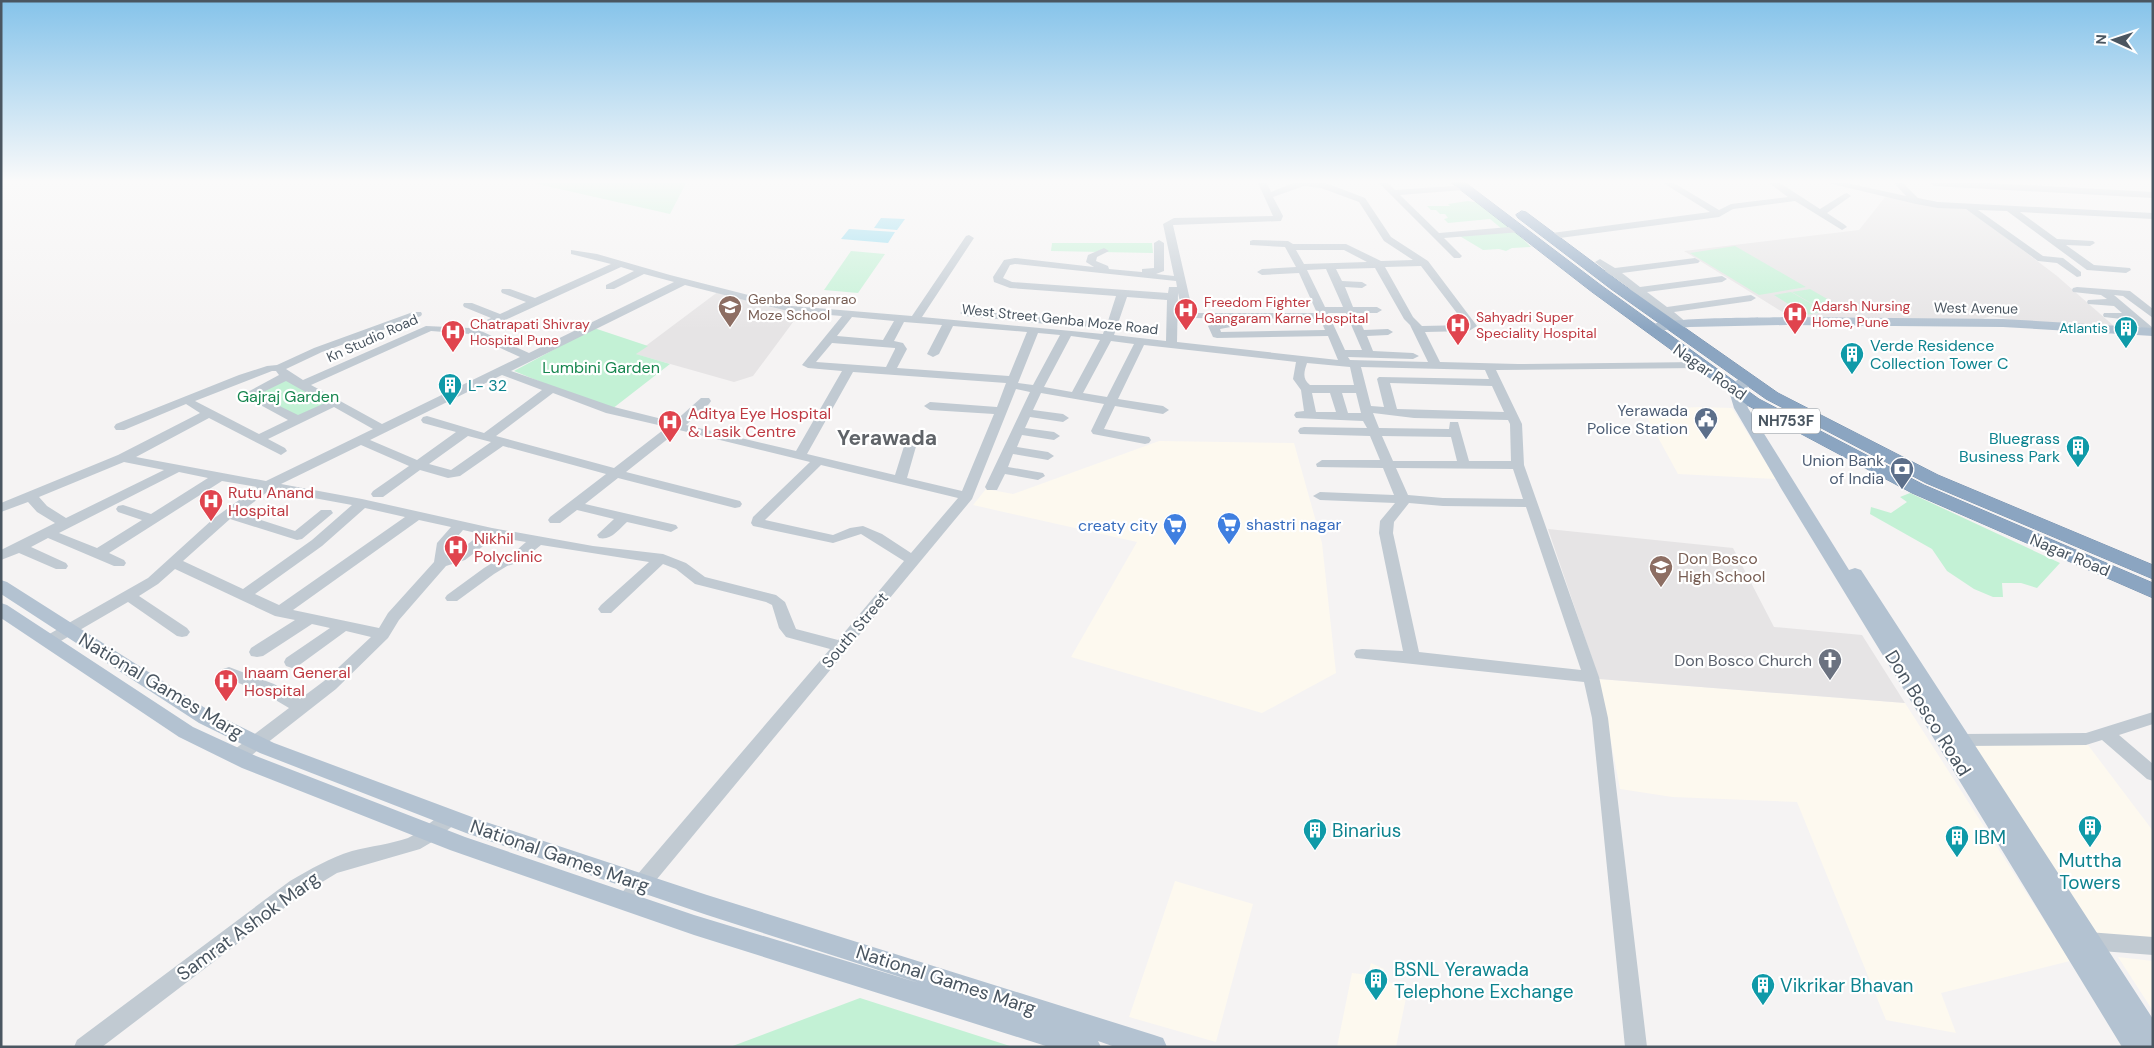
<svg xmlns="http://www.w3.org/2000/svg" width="2154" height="1048" font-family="'DM Sans',sans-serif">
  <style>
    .commercial { fill: #fdf9ef }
    .education { fill: #e6e4e5 }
    .green { fill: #c3f1d5 }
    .water { fill: #90daee }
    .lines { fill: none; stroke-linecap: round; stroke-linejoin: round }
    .highway-casing { stroke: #7690ad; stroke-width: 1 }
    .minor { fill: #c1cad2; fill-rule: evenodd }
    .major { fill: #b3c2d1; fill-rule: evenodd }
    .highway { fill: #8ba5c1; fill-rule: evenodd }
    .labels { text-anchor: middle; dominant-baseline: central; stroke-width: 4.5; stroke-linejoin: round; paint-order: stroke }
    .far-education-label { font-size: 14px; fill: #785e54; stroke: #fff; text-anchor: start }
    .far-health-label { font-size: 14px; fill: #be3a42; stroke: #fff; text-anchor: start }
    .far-street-label { font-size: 14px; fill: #4a5661; stroke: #fff }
    .far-culture-label { font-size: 14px; fill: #0d838f; stroke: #fff; text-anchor: end }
    .shield { fill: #fff; stroke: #808990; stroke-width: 1 }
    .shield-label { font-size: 15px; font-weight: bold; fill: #4a5661 }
    .culture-label { font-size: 16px; fill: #0d838f; stroke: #fff; text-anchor: start }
    .park-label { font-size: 16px; fill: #17864f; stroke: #fff }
    .street-label { font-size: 16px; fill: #4a5661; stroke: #fff }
    .service-label { font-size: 16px; fill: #4e5e75; stroke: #fff; text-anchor: end }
    .health-label { font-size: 16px; fill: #be3a42; stroke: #fff; text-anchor: start }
    .shop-label { font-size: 16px; fill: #366cbe; stroke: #fff; text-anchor: start }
    .education-label { font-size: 16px; fill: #785e54; stroke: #fff; text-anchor: start }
    .worship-label { font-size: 16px; fill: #5b616d; stroke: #fff; text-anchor: end }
    .near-street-label { font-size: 19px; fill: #4a5661; stroke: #fff }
    .near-culture-label { font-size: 19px; fill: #0d838f; stroke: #fff; text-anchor: start }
    .district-label { font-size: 21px; font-weight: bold; fill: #5f6368; stroke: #fff }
  </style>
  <rect width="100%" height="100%" fill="#f5f3f3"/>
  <path class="commercial" d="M1700 407 1732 408 1776 479 1678 474 1643 410Z
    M1159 441 1294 443 1322 543 1336 673 1262 713 1071 657 1137 542 973 505 986 489 1013 494Z
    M1599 679 1905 703 2070 961 1941 993 1956 1033 1886 1020 1797 802 1672 797 1620 789Z
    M2079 737 2088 745 2153 831V944L2094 938 1966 743Z
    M1175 881 1253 904 1216 1042 1129 1017Z
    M2118 957 2153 961V1011Z
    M1371 963 1384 969 1382 980 1408 988 1396 1047H1337L1352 973 1368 975Z"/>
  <path class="education" d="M1886 196 1970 210 2057 276 2115 327 2013 320 1991 316 1979 320 1792 318 1684 251 1859 230Z
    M719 291 802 310 753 376 734 382 635 354Z
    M1548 529 1733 548 1774 627 1862 635 1905 703 1599 679Z"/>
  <path class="green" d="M533 183H686L670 214Z
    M1468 201 1481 203 1513 229H1502L1490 219 1448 223 1444 219 1448 218 1445 214H1440L1436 210H1431L1427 206H1450L1448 204Z
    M1515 231 1531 247 1512 248 1506 251 1499 249 1483 250 1458 235Z
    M1052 243H1152L1153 253 1051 251Z
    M1735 246 1806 287 1759 295 1690 253Z
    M851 251 885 254 858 293 824 290Z
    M1810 289 1843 308 1825 311 1792 292Z
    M1791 292 1824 311 1806 315 1774 295Z
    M594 328 648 346 636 354 670 364 612 409 553 387 514 371Z
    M286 376 334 403 298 420 248 395Z
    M1910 493 2060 563 2037 588 2021 583H2002L2003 597H1993L1974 589 1947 571 1932 549 1870 514 1871 507 1891 513 1907 502 1900 497Z
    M860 998 1013 1047H730Z"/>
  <path class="water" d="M881 218 905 219 897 230 874 228Z
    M849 229 895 232 888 243 841 239Z"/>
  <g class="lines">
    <g class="highway-casing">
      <path id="highway" d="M1452 183H1466L1602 286 1759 399 1924 485 2153 583V598L1912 493 1747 405 1592 292Z
        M1522 211 1526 212 1621 283 1778 393 1938 475 2153 565V579L1926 483 1766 399 1611 289 1518 218 1516 215Z"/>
    </g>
    <path class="minor" d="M1258 183H1267L1271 192 1293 183H1326L1365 198 1391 237 1428 261 1477 326 1469 331 1425 332 1440 362 1518 364 1700 362 1706 365 1700 368 1496 370 1522 424 1524 465 1599 677 1608 718 1647 1047H1625L1592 718 1584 682 1356 658 1354 654 1356 650 1362 649 1403 651 1379 533 1380 521 1395 503 1320 500 1313 496 1320 492 1394 495 1383 468 1317 467 1316 464 1322 460H1380L1370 436 1300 434 1298 431 1300 428 1304 427 1367 428 1363 421 1296 418 1294 415 1296 412 1304 411 1301 390 1293 379 1296 362 1144 345 1118 399 1163 406 1169 410 1163 414 1115 406 1104 429 1149 437 1151 440 1149 443 1145 444 1093 434 1091 431 1104 404 1041 393 1033 410 1063 414 1069 418 1063 422 1030 417 1025 428 1054 432 1060 436 1054 440 1022 435 1017 447 1048 452 1054 456 1048 460 1013 454 1008 467 1043 473 1045 476 1038 480 1005 474 997 490H987L985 487 1030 392 1016 389 972 499 633 908 626 910 619 908 616 902 619 896 830 649 786 637 779 628 772 605 766 602 695 584 676 569 663 564 611 613H601L598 609 601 605 649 562 541 545 520 562 507 566 494 574 457 601H447L445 598 447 595 484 568 497 560 510 556 526 542 495 537 465 560 446 566 399 620 388 638 336 689 243 762 237 764 231 762 228 757 231 752 289 708 262 692 223 677 221 673 223 669 229 667 274 684 300 699 324 681 371 637 346 631 298 666 292 668 286 666 284 662 286 658 330 628 312 624 263 656 257 657 251 656 249 652 251 648 295 620 275 616 175 569 158 584 139 596 187 628 190 632 187 636 182 637 177 636 128 602 54 645 49 646 44 645 41 641 44 637 148 578 213 519 257 487 222 481 109 553 124 560 126 563 124 566H114L48 538 31 547 66 563 68 566 66 569H56L19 553 1 560V550L55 523 37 512 28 502 1 512V503L118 455 200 413 186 404 124 430H116L114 427 116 424 239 375 267 366 277 365 314 348 413 312H421L422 314 421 316 322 352 286 369 303 380 426 326 470 328 491 318 464 307 463 305 464 303H472L500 314 526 302 502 293 501 291 502 289H510L535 298 611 264 571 254V250L597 254 670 275 792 306 912 316 966 236 969 235 974 238 922 317 1103 334 1105 327 1069 326 965 316 960 313 965 310 1069 320 1108 321 1116 296 1010 288 994 282 993 277 1004 260 1015 258 1094 267 1086 262 1088 255 1104 248 1109 251 1097 257 1096 261 1108 266 1109 269 1142 272V269L1154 268V243L1159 240 1164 243V271L1156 274 1174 276 1163 224 1174 218 1273 216ZM1304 186 1321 188 1359 202 1384 241 1413 260 1381 261 1346 244H1293L1288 241 1253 240 1250 241V245L1285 247 1296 267 1262 269 1257 272 1262 275 1299 273 1317 313H1193L1173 225 1281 221 1283 216 1273 197ZM1296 250H1344L1367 262 1304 264ZM1015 264 1176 281 1177 287H1169L1168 293 1012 282 1003 278 1010 265ZM1421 266 1466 325 1422 326 1413 317 1385 267ZM621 267 634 271 606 285V289H614L644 274 674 282 529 353 481 331ZM1375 268 1404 319 1410 325 1428 362 1350 360 1348 357 1413 359 1419 356 1413 353 1373 351 1367 336 1388 335 1393 332 1388 329 1364 330 1356 313H1377L1382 310 1377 307H1353L1345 287 1362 288 1367 285 1362 282 1342 281 1336 269ZM1326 269 1343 307H1325L1307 270ZM685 285 792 312 842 316 802 365 808 368 842 371 796 451 686 425 709 404 711 401 709 398H701L674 422 614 407 511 371ZM1178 293 1183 315 1188 318 1320 319 1325 330 1221 332 1220 329 1236 326 1237 324C1231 319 1214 321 1208 326L1213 337 1217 338 1328 336 1338 360 1177 342ZM1127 297 1167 300 1166 341 1114 335ZM1328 313H1346L1362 350H1345ZM852 317 894 321 883 340 837 336ZM904 322 942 325 927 354 933 357 939 354 953 326 1027 332 1009 376 897 368 907 349 903 343 894 341ZM431 331 470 334 520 357 382 424 311 385ZM1038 333 1060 335 1033 385 1018 383ZM1071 336 1100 340 1072 392 1044 387ZM1111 341 1134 344 1107 397 1083 393ZM832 343 895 348V349L886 367 816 362ZM1307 363 1350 367 1354 385H1310C1302 379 1304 372 1307 363ZM1361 367 1485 370 1489 379 1379 377 1377 379 1384 407 1371 406ZM272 371H276L279 375 242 395 288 420 259 434 195 401ZM853 372 1006 383 997 407 930 402 924 406 930 410 994 414 962 491 907 478 917 443 911 439 905 443 895 475 807 454ZM502 375 542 390 484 433 427 416 423 417 421 420 423 423 456 432 417 460 370 440ZM286 381 325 403 298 415 257 395ZM1390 383 1492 386 1504 412 1397 409ZM553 393 606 413 667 427 614 468 496 436ZM1312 393H1330L1336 412H1316ZM1342 393H1356L1361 413H1348ZM334 407 373 429 266 481 136 457 209 418 281 455 287 451 285 448 268 439ZM1373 413 1414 418 1508 420 1510 424 1511 461H1469L1458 422H1450L1449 429 1379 428ZM679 430 810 462 753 517 751 523 753 526 833 543 861 534 904 561 838 640 796 629 785 602 776 595 705 577 686 563 663 554 593 546 492 528 362 499 281 484 361 445 409 466 373 491 371 494 373 497H383L420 470 448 478 460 476 503 446 606 474 550 517 548 520 550 523H560L577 510 614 519 597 535 599 538C611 541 619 529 627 522L671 532 678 528 676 525 585 504 618 478 735 508 740 507 742 504 740 501 626 472ZM468 436 491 442 451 470 429 464ZM1382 436 1451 437 1457 461H1393ZM124 462 164 470 66 518 47 506 39 497ZM821 465 958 498 911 553 882 534 863 526 850 528 833 535 765 520ZM1396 468 1513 469 1523 499 1443 498 1408 495ZM179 472 208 478 151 514 123 505 118 506 116 509 118 512 142 520 97 548 59 533ZM270 490 352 505 312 540 243 589 183 561 230 519 297 540 302 539 333 513 331 510H321L295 531 239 513ZM1409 503 1443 506 1526 507 1581 670 1419 652 1393 533 1394 522ZM365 508 405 517 279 605 255 594 322 546ZM419 520 451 527 437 543 434 562 388 613 379 628 293 610ZM463 530 481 534 455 554 449 556 451 544Z
      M1379 183H1388L1395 190 1466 185V189L1463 190 1400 195 1439 233 1521 226 1526 229 1521 232 1444 238 1462 256 1460 258H1454Z
      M1663 183H1674L1719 210 1731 204 1788 197 1769 183H1780L1820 209 1844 194 1847 193 1851 196 1827 213 1845 225 1847 227 1842 230 1795 201 1733 209 1719 217 1552 239 1547 236 1552 233 1710 212Z
      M1828 183H1847L1906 196 1894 183H1903L1918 198 1938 202 2153 213V219L2020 212 2057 239 2093 241 2095 243 2090 246 2066 245 2094 265 2130 268 2131 270 2126 273 2087 270 2007 211 1978 210 2043 256 2063 258 2081 272V276L2077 277 2057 263 2038 261 1966 209 1938 208 1916 204Z
      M1930 183H1989L2153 192V198L1934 186Z
      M1695 258 1700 261 1698 263 1622 273 1640 287 1722 276 1727 279 1722 282 1647 292 1667 307 1751 295 1756 298 1751 301 1674 312 1687 323 1682 326 1663 314 1656 313 1655 311 1656 309 1636 294 1630 293V289L1611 275 1605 274V270L1595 262 1600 259 1615 268Z
      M2077 287 2130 291 2153 309V318L2123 296 2114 295 2153 328V337L2130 320 2104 317 2103 315 2104 313H2122L2114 306 2088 304 2087 302 2088 300 2107 299 2101 295 2073 292 2072 290 2073 288Z
      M2153 712V724L2119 735 2153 764V781L2147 779 2102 740 2086 745 1961 746 1955 745 1953 740 1955 735 1961 734 2086 733Z
      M450 811 456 813 459 818 456 823 437 839 420 849 337 873 304 893 102 1047H74L77 1040 290 881C311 869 329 858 352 851 371 846 391 844 408 838 424 831 434 816 450 811Z
      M2088 932 2153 937V955L2088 950 2081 947 2078 941 2081 935Z"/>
    <path class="major" d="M1786 317 2003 319 2153 328V336L2003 327 1786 325 1689 327 1650 332 1644 328C1654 316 1764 318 1786 317Z
      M1749 377 1756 381C1753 386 1747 386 1743 391L1748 408 1849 570 1855 568 1861 570 2153 1019V1047H2122L1782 490 1734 408 1729 391 1737 380Z
      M1 580 7 582 213 713 274 743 480 820 707 895 1154 1035 1163 1038 1167 1047H1115L1098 1041 1101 1047H1049L694 935 450 850 242 768 179 737 1 618V603L7 605 193 727 256 756 465 837 694 915 919 983 707 915 466 833 260 753 199 723 1 594Z"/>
    <use href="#highway" class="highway"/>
  </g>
  <linearGradient id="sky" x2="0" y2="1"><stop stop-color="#85c3ea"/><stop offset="0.55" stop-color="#fafafa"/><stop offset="1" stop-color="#fafafa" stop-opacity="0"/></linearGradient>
  <rect width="2154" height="330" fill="url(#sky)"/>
  <defs>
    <g id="school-pin" transform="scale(1.25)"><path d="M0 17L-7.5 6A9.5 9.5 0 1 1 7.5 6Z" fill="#8d6e63" stroke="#fff"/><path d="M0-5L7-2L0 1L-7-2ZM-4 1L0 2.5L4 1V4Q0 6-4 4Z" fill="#fff"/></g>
    <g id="hospital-pin" transform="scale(1.25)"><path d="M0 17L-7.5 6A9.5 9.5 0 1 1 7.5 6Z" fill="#e0444e" stroke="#fff"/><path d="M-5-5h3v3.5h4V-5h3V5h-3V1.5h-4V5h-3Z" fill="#fff"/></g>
    <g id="building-pin" transform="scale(1.25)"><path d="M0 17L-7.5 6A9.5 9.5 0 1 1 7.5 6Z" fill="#0f9aa8" stroke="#fff"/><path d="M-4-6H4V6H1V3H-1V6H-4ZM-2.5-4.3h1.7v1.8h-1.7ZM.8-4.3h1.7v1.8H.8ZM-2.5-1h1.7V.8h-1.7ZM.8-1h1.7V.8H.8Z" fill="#fff"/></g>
    <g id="civic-pin" transform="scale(1.25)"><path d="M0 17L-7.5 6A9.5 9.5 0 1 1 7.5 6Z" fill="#5c6f8a" stroke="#fff"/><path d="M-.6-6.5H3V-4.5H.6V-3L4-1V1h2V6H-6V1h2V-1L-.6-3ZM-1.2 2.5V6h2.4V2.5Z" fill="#fff"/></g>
    <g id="bank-pin" transform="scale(1.25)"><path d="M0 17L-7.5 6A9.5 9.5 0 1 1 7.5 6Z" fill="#5c6f8a" stroke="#fff"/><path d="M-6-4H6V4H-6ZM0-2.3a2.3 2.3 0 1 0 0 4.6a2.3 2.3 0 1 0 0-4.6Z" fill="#fff"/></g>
    <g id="supermarket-pin" transform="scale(1.25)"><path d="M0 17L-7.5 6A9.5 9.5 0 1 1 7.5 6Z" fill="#3f7fe0" stroke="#fff"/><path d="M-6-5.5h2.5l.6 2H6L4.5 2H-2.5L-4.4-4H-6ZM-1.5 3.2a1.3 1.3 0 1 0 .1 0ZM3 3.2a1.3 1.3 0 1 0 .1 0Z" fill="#fff"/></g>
    <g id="church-pin" transform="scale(1.25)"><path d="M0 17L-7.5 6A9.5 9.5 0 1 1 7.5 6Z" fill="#6b7280" stroke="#fff"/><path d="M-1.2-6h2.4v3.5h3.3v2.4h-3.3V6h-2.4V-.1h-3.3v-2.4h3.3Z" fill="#fff"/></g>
  </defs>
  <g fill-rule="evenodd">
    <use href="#school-pin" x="730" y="307"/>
    <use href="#hospital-pin" x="1186" y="310"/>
    <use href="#hospital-pin" x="1795" y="314"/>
    <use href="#hospital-pin" x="1458" y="325"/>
    <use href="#building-pin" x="2126" y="328"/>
    <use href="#hospital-pin" x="453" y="332"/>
    <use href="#building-pin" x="1852" y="354"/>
    <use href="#building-pin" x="450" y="385"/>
    <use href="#civic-pin" x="1706" y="419"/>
    <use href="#hospital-pin" x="670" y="422"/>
    <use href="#building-pin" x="2078" y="447"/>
    <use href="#bank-pin" x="1902" y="469"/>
    <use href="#hospital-pin" x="211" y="501"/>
    <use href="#supermarket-pin" x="1229" y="524"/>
    <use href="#supermarket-pin" x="1175" y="525"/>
    <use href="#hospital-pin" x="456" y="547"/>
    <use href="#school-pin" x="1661" y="567"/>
    <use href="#church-pin" x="1830" y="660"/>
    <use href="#hospital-pin" x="226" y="681"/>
    <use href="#building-pin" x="2090" y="827"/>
    <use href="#building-pin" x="1315" y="830"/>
    <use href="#building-pin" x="1957" y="837"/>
    <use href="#building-pin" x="1376" y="980"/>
    <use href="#building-pin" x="1763" y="985"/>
  </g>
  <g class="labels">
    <g class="far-education-label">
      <text x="748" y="299">Genba Sopanrao<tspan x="748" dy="16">Moze School</tspan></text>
    </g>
    <g class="far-health-label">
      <text x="1204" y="302">Freedom Fighter<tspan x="1204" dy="16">Gangaram Karne Hospital</tspan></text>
      <text x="1812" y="306">Adarsh Nursing<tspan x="1812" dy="16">Home, Pune</tspan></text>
      <text x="1476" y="317">Sahyadri Super<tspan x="1476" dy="16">Speciality Hospital</tspan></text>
      <text x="470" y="324">Chatrapati Shivray<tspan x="470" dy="16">Hospital Pune</tspan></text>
    </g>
    <g class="far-street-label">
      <text transform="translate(1976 308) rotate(1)">West Avenue</text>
      <text transform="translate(1060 319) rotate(6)">West Street Genba Moze Road</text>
      <text transform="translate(372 338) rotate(-24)">Kn Studio Road</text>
    </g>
    <g class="far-culture-label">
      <text x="2108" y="328">Atlantis</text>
    </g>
    <rect class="shield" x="1752" y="408.5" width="68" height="25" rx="4"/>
    <g class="shield-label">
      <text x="1786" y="421">NH753F</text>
    </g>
    <g class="culture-label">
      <text x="1870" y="345">Verde Residence<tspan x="1870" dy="18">Collection Tower C</tspan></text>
      <text x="468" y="385">L- 32</text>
      <text x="2060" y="438" text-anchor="end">Bluegrass<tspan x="2060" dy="18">Business Park</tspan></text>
    </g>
    <g class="park-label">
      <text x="601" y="367">Lumbini Garden</text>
      <text x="288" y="396">Gajraj Garden</text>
    </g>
    <g class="street-label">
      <text transform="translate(1710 372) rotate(35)">Nagar Road</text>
      <text transform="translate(2070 555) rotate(23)">Nagar Road</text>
      <text transform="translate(855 630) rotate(-50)">South Street</text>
    </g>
    <g class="service-label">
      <text x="1688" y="410">Yerawada<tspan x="1688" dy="18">Police Station</tspan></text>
      <text x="1884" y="460">Union Bank<tspan x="1884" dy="18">of India</tspan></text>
    </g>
    <g class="health-label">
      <text x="688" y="413">Aditya Eye Hospital<tspan x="688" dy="18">&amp; Lasik Centre</tspan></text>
      <text x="228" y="492">Rutu Anand<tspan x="228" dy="18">Hospital</tspan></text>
      <text x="474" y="538">Nikhil<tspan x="474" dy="18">Polyclinic</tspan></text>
      <text x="244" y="672">Inaam General<tspan x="244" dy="18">Hospital</tspan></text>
    </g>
    <g class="shop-label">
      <text x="1246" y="524">shastri nagar</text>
      <text x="1158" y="525" text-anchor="end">creaty city</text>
    </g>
    <g class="education-label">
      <text x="1678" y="558">Don Bosco<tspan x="1678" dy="18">High School</tspan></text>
    </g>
    <g class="worship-label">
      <text x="1812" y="660">Don Bosco Church</text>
    </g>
    <g class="near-street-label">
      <text transform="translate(161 686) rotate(31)">National Games Marg</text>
      <text transform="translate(1928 713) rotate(58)">Don Bosco Road</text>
      <text transform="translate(560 856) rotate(19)">National Games Marg</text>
      <text transform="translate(248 926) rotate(-36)">Samrat Ashok Marg</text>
      <text transform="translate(946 980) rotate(18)">National Games Marg</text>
    </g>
    <g class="near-culture-label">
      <text x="1332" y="830">Binarius</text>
      <text x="1974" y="837">IBM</text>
      <text x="2090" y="860" text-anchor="middle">Muttha<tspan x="2090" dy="22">Towers</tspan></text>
      <text x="1394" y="969">BSNL Yerawada<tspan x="1394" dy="22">Telephone Exchange</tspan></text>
      <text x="1780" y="985">Vikrikar Bhavan</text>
    </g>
    <g class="district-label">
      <text x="887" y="438">Yerawada</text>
    </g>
  </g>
  <rect width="2154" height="1048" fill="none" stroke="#4a5661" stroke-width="5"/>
  <g transform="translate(2114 40) rotate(273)" stroke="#ffffff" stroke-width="4" paint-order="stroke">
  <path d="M0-4L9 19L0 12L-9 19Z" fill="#4a5661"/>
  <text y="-8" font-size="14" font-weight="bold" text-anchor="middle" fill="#4a5661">N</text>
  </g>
</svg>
